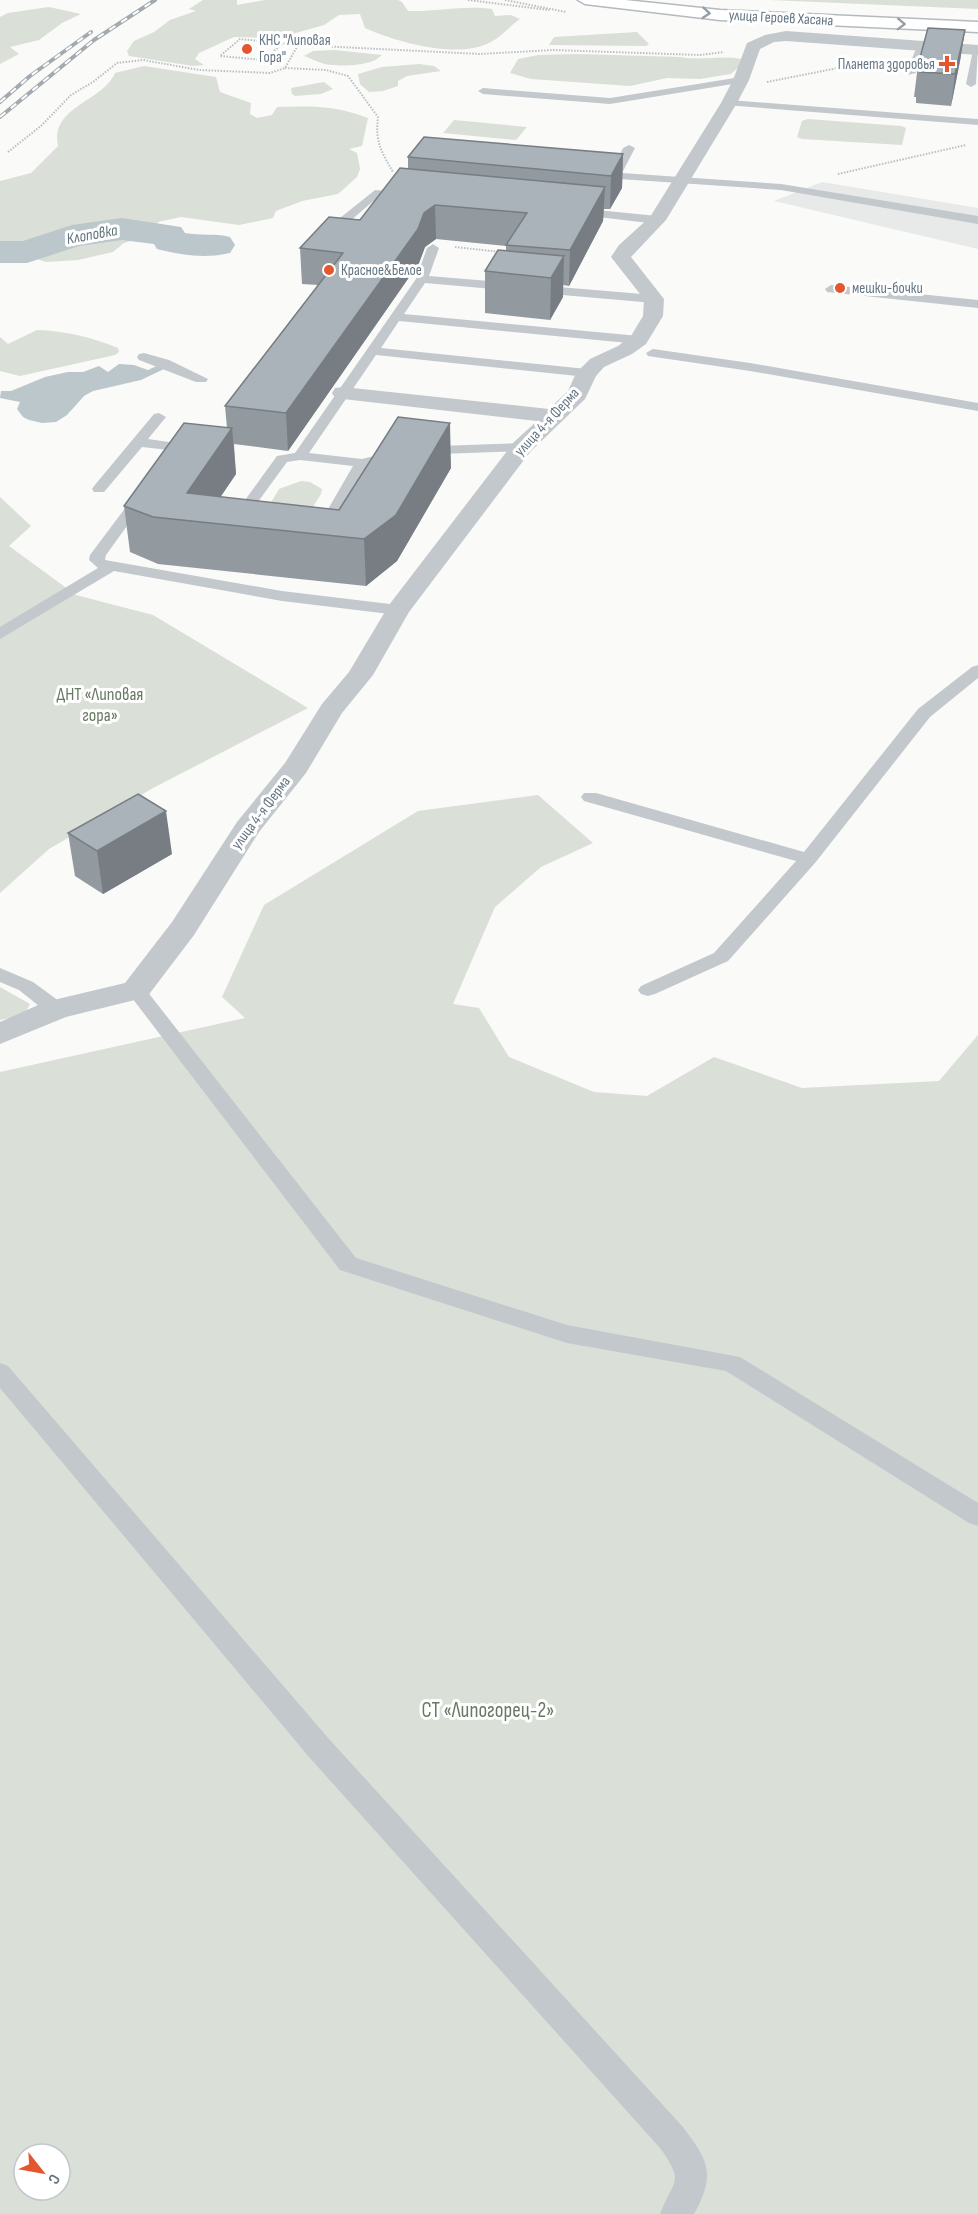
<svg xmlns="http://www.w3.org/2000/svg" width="978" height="2214" font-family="'Sofia Sans Condensed',sans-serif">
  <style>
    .built { fill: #e8e9e9 }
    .green { fill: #dadfd7; fill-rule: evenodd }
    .water { fill: #bbc7cb }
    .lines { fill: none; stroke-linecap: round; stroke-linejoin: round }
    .river { fill: #bbc7cb; fill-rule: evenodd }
    .primary-casing { stroke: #b5babe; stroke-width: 3 }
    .path { stroke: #bbbfc2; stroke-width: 2; stroke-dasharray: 1.5 1.5; stroke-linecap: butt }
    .lane { fill: #c3c8cc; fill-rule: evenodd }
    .street { fill: #c3c8cc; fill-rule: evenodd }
    .primary { fill: #fff; fill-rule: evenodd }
    .rail-casing { stroke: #a2aab0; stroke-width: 4 }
    .rail { stroke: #fff; stroke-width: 2; stroke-dasharray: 7; stroke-linecap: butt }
    .wall { fill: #929a9f }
    .shaded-wall { fill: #777d82 }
    .building { fill: #aab3b9; stroke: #777d82; stroke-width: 1.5 }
    .oneway { stroke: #939fa8 }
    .poi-dot { fill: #e4572e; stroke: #fff; stroke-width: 2 }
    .labels { text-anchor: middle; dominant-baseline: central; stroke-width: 6; stroke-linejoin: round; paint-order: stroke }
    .far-street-label { font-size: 15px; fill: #657683; stroke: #fff }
    .far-poi-label { font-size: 15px; fill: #657683; stroke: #fff; text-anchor: start }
    .far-water-label { font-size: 16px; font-style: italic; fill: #60757c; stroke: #fff }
    .park-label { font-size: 18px; fill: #687a64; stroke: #fff }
    .near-park-label { font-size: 21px; fill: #687a64; stroke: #fff }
  </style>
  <rect width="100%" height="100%" fill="#fafaf8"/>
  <path class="built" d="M822 182 978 208V249L774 201Z"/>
  <path class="green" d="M203 0H237V5L265 0H398L402 2 408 11C437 12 463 5 492 9L495 16 511 15 520 19C510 26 502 36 491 42 459 60 396 42 365 28L360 14 339 15 324 25 292 34 270 38 234 37 199 53 195 59 204 65 193 66 129 56 127 51 134 41 154 32 170 20 196 11 189 9Z
    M770 0H978V9Z
    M49 7 81 14 62 23 39 40 10 47 19 54 0 64V17L8 13Z
    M637 32 649 44 646 46 549 45 554 37Z
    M335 50 382 55C372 66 347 66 332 65 323 65 313 59 304 56L313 51Z
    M577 54 680 57C701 61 721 55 741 59L740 66 731 74 700 79 667 78 630 86 531 79 510 73 518 59 538 55Z
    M419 64 434 66 441 71 407 76 398 81V86L383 91 369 92 360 84 358 74 382 67Z
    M144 66 216 77 220 92 251 103 250 114 257 118 272 115 277 107C313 106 334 105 368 118L362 146 349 149 357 153 360 169 357 177 338 194 302 201 276 211 273 218 239 225 181 217 158 222 155 234 124 243 113 252 78 260 46 262 37 259 65 242C43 243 22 250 0 248V181L31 173 58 146C50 106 103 102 115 73Z
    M324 82 333 89 321 94 295 96 292 94 291 88Z
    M808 119 901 126 906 128 902 145 802 139 797 137 802 121Z
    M454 120 527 127 516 140 443 133Z
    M37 330C66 331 91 337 118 348L119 352 115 355 20 376 0 371V337L8 344Z
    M301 481 310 482 322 489 321 494 300 528 258 525 279 489Z
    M0 497 31 526 9 546 76 595 153 615 308 708 153 788 49 849 0 893Z
    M538 795 593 843 541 867 495 907 453 1004 479 1008 509 1057 594 1092 647 1096 714 1057 802 1088 939 1081 978 1035V2214H0V1072L245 1018 222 997 264 905 418 811ZM24 2154H60V2190H24Z
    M0 987 30 1004 24 1015 0 1020Z"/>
  <path class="water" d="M119 364 134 365 148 370 161 364 164 369 141 380 93 391 84 396 67 415 56 422 42 423 29 420 23 417 17 409 20 402 0 398 1 391H11L45 377 68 372H83L99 366 108 372Z"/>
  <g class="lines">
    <path class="river" d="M122 218 181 227 185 233C200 236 215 233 230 237L235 245 230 253C205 259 182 255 157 249L154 244 122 240 79 246 27 263H0V241H23L72 225Z"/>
    <g class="primary-casing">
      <path id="primary" d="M578 0H625L720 10 978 22V32L720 20 585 4Z"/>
    </g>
    <path class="path" d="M468 0 549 10
      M505 0 566 12
      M282 44 263 60 220 56 240 39 298 45 480 54 553 50 700 55 724 52
      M285 68 326 70 348 76 378 117C375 142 381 151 393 172
      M767 82 848 66
      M8 152 42 125 71 95 93 82 117 63 143 60 199 70 270 73 285 68 298 45
      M838 174 966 145
      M455 247 501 252"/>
    <path class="lane" d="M918 44 927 46 916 73 907 75 906 73Z
      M978 47 976 84 971 87 966 84 973 50Z
      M741 77 745 78V82L610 104 483 94 478 91 483 88 610 98Z
      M729 100 978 119V125L725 105V101Z
      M629 145 635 148 622 173 781 184 978 216V224L781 190 590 177 588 175 594 172 611 173 623 148Z
      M375 190 408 193 414 196 408 199 378 197 328 240H320V234Z
      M577 208 657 216 663 220 657 224 573 214V210Z
      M433 244 439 248 429 276 654 295 660 299 654 303 425 283 404 314 639 336 646 340 639 344 399 321 381 348 587 369 594 373 587 377 376 355 309 453 362 459 411 447 522 443 529 447 522 451 411 455 367 466 329 535 321 540 313 535 353 466 300 460 287 462 241 525H231L229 522 277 456 295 453 416 279 427 248Z
      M831 285 978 300V308L827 292 825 289Z
      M653 349 750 363 978 403V411L750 371 648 356 646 353Z
      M144 353 169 360 208 379 206 382H196L139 360 137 357 139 354Z
      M159 413 166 417 148 439 183 444 185 447 172 465 167 466 160 462 169 450 142 447 104 492H94L92 489 94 486 154 414Z
      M143 490 150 494 106 555 105 560 282 591 398 605 406 610 398 615 282 601 114 571 0 639V627L98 568 89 560 90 555 138 491Z
      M978 665V678L930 717 815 863 728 961 655 994 648 996 641 994 638 990 641 986 714 953 796 861 584 801 581 797 584 793H596L804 852 918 709 972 667Z
      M0 968 33 982 63 1004 66 1009 63 1014 56 1015 49 1014 19 990 0 982Z
      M136 984 143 986 356 1258 567 1325 740 1357 978 1503V1526L969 1523 726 1371 567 1343 340 1270 129 994 126 990 129 986Z
      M0 1363 8 1366 329 1739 682 2126C709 2161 716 2174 694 2214H660C674 2179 685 2183 660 2148L309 1757 0 1388Z"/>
    <path class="street" d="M786 31 978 45V55L786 41 774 42 760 49 749 80 737 103 666 220 631 257 664 299 663 316 646 344 632 354 604 367 596 376 585 399 530 452 409 612 373 675 342 713 306 773 259 832 194 935 147 997 66 1017 0 1044V1022L45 1002 125 983 172 922 237 822 285 763 322 704 349 672 389 605 514 442 537 421 343 399 335 398 332 393 335 388 343 387 549 409 568 391 576 373 590 359 618 346 631 336 643 316 644 299 611 257 619 245 650 217 721 103 733 80 747 43 765 35Z"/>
    <use href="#primary" class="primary"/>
    <g class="rail-casing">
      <path id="rail" d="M0 102 30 76 91 32
        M0 117 94 40 155 0"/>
    </g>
    <use href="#rail" class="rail"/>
  </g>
  <path class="wall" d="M965 30 960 61 951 106 916 103V97H914L918 65Z
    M623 154 622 188 610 209H604L603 221 569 286 563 285V297L550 320 485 313V271L506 251V246L436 239 425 247 419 263 288 451 234 444 236 474 220 497 339 510 451 468 397 561 366 586 158 564 130 552 124 506 227 428 225 406 318 285 302 284 300 248 360 220 408 169V157Z
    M68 833 172 854 103 894 75 876Z"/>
  <path class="shaded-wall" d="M965 30 960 61 951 106 955 74Z
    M623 154 622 188 610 209 611 176Z
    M605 187 603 221 569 286 570 250Z
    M435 205 436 239 425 247 419 263 288 451 286 413 424 213Z
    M564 256 563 297 550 320 551 278Z
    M450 423 451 468 397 561 366 586 364 539Z
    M232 428 236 474 203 523 187 493Z
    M166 811 172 854 103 894 97 851Z"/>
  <path class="building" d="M928 28 965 30 955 74 920 72 921 66 918 65Z
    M424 137 623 154 611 176 408 157Z
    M400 168 605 187 570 250 506 245 527 213 435 205 424 213 418 229 286 413 225 406 343 253 300 248 329 217 360 220Z
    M498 250 564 256 551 278 485 271Z
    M398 417 450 423 396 515 364 539 153 517 124 506 184 423 232 428 187 493 339 510Z
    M138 794 166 811 97 851 68 833Z"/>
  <defs><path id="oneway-chevron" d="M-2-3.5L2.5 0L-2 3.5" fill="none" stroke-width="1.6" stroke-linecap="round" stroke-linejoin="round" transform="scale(1.5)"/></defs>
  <g class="oneway">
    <use href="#oneway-chevron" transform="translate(706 13) rotate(5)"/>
    <use href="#oneway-chevron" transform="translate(901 24) rotate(2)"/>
  </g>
  <g class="poi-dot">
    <circle cx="247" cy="49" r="6"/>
    <path d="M944 55h6v6h6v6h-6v6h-6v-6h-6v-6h6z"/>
    <circle cx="329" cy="270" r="6"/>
    <circle cx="840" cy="288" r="6"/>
  </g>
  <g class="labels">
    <g class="far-street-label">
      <text transform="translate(781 18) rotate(3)">улица Героев Хасана</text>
      <text transform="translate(547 422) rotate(-47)">улица 4-я Ферма</text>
      <text transform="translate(261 813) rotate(-53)">улица 4-я Ферма</text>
    </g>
    <g class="far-poi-label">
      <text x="259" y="40">КНС "Липовая<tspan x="259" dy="17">Гора"</tspan></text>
      <text x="935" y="64" text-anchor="end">Планета здоровья</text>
      <text x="341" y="270">Красное&amp;Белое</text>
      <text x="852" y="288">мешки-бочки</text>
    </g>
    <g class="far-water-label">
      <text transform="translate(92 235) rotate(-10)">Клоповка</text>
    </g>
    <g class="park-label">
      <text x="100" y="694">ДНТ «Липовая<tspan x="100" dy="21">гора»</tspan></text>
    </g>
    <g class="near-park-label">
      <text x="488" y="1710">СТ «Липогорец-2»</text>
    </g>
  </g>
  <g transform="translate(42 2172) rotate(121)"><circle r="28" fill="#ffffff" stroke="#c1c8cd" stroke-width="1.5"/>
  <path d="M0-4.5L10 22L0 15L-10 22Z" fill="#e4572e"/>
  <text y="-9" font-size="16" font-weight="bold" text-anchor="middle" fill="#657683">С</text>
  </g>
</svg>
